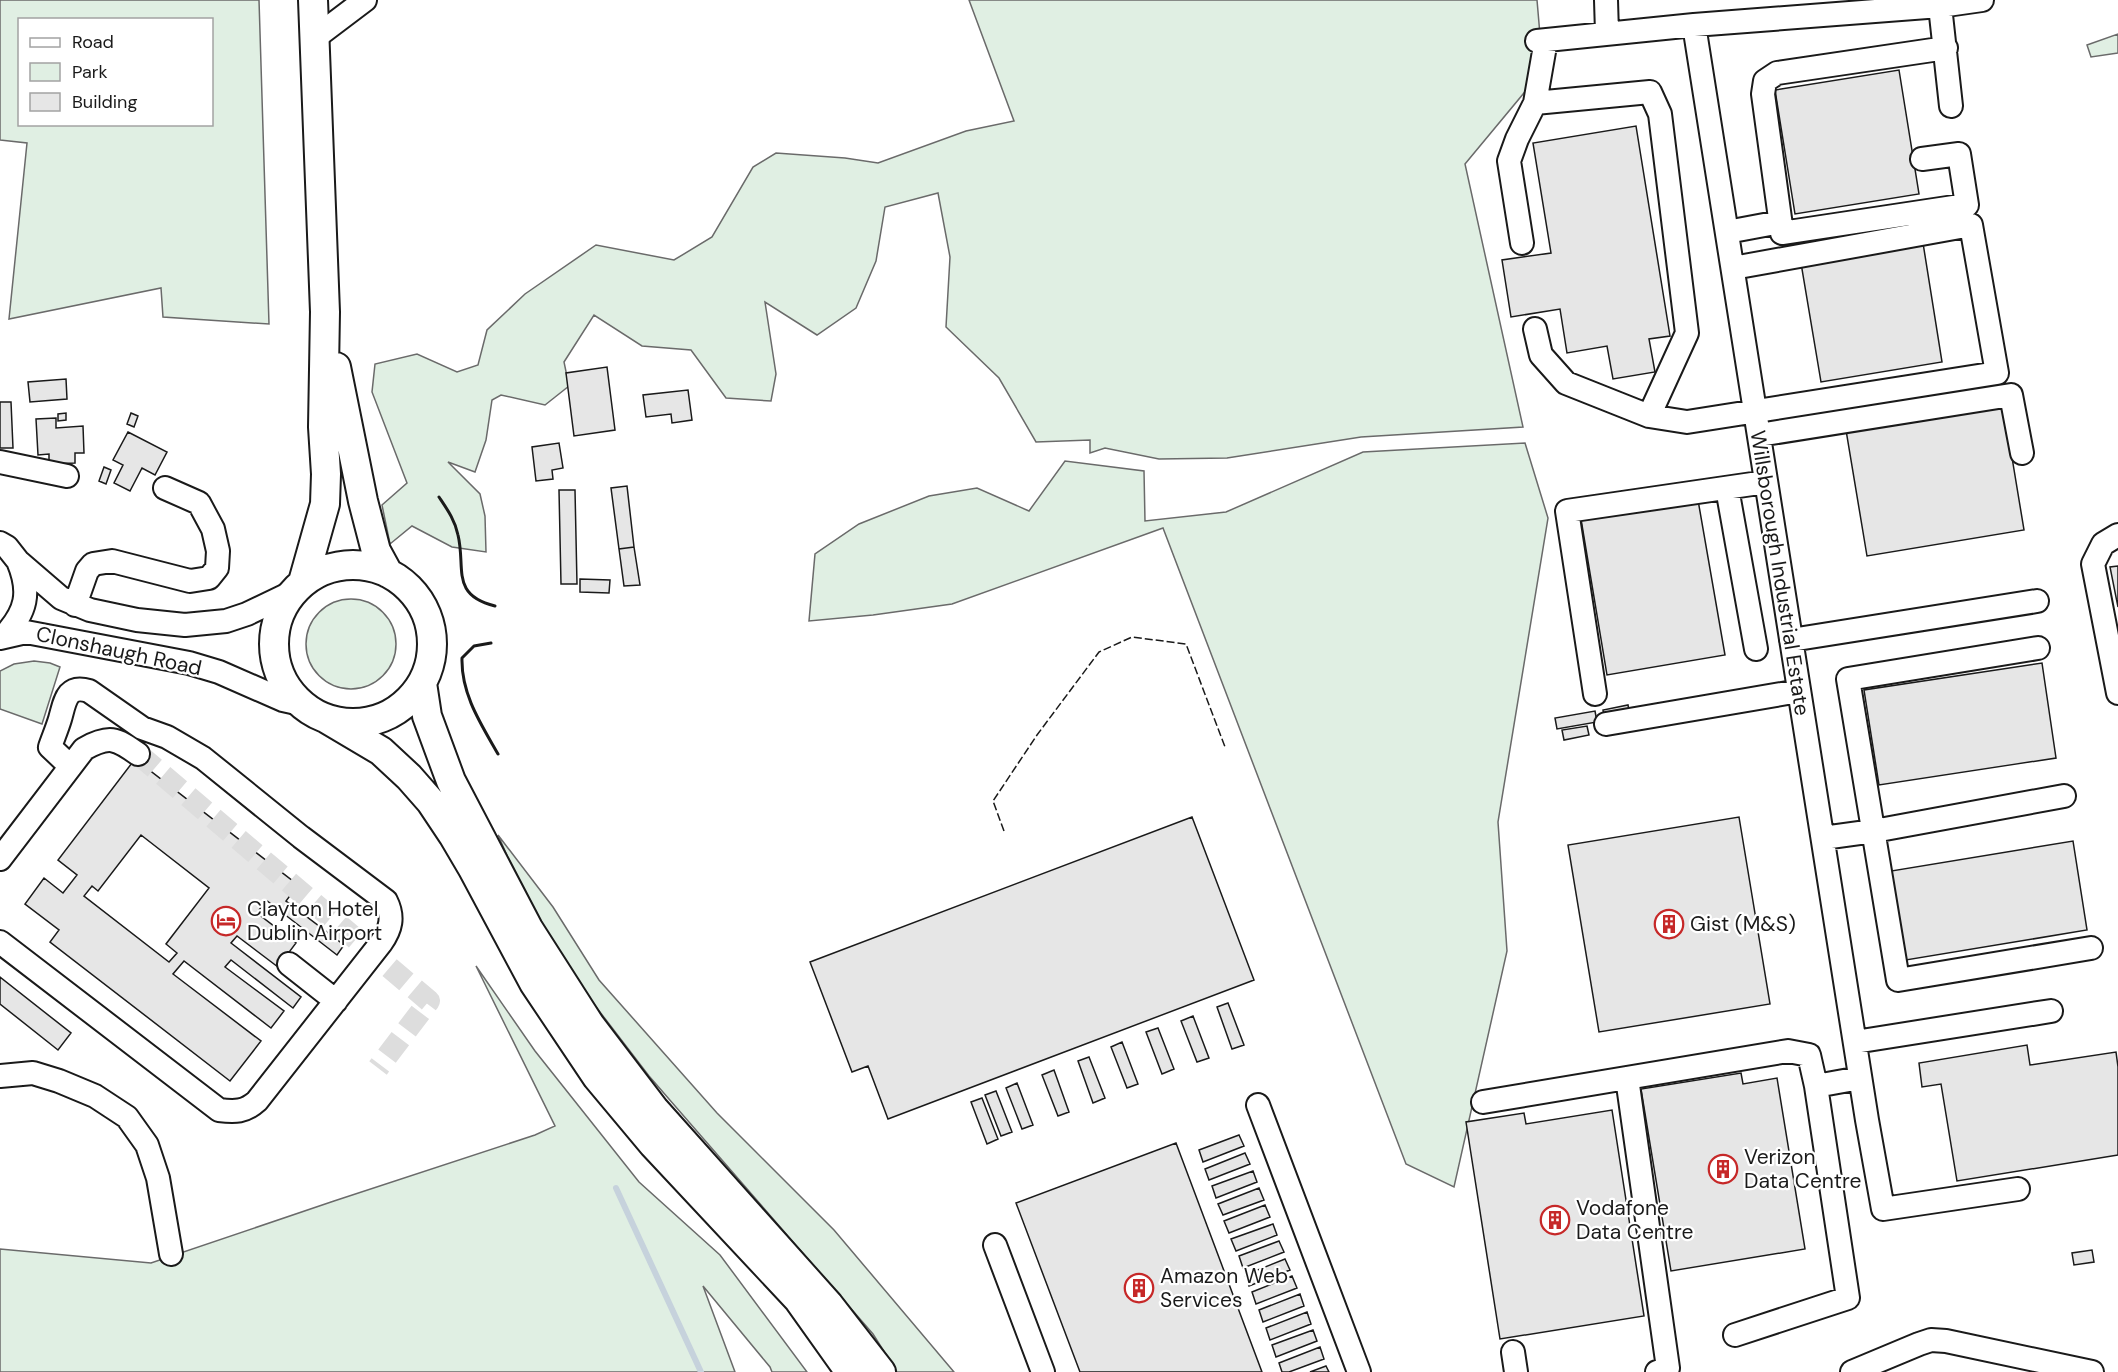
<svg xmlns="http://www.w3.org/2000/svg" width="2118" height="1372" font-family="'DM Sans',sans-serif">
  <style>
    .green { fill: #e0efe3; stroke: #6a6a6a; stroke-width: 1.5; fill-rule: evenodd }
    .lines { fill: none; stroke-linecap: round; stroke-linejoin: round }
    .stream { stroke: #c6d2dc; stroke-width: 6 }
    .building { fill: #e6e6e6; stroke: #1a1a1a; stroke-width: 1.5; fill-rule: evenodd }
    .minor-tunnel { stroke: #ddd; stroke-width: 22; stroke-dasharray: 22 11; stroke-linecap: butt }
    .minor-casing { stroke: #1a1a1a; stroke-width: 26 }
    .major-casing { stroke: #1a1a1a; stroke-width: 32 }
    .minor { stroke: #fff; stroke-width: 22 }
    .major { stroke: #fff; stroke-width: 28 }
    .fence { stroke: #1a1a1a; stroke-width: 1.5; stroke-dasharray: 8 3; stroke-linecap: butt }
    .wall { stroke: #1a1a1a; stroke-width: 3 }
    .labels { text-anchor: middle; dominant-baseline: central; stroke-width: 4.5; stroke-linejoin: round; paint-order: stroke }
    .street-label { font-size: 21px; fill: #1a1a1a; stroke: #fff }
    .poi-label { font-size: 21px; fill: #1a1a1a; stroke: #fff; text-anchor: start }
  </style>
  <rect width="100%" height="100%" fill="#fff"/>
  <path class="green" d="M0 0H259L269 324 163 317 161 288 9 319 27 143 0 140ZM20 20H212V124H20Z
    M969 0H1537L1543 70 1465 164 1523 427 1361 437 1227 458 1159 459 1105 448 1090 453V440L1036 442 999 378 946 327 950 257 938 193 885 207 876 261 856 308 817 335 765 302 776 374 771 401 726 398 691 350 642 346 594 315 564 362 569 386 545 405 501 395 492 400 486 440 475 472 448 462 480 494 485 516 486 552 452 547 412 526 390 544 382 505 407 483 372 392 375 364 417 354 457 372 478 365 487 330 525 294 596 245 674 260 712 237 753 167 776 153 845 158 878 163 966 131 1014 121Z
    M2118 34V53L2091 57 2087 45Z
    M1525 443 1548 518 1498 822 1507 951 1454 1187 1406 1164 1163 528 952 604 873 615 809 621 815 554 859 524 929 496 977 488 1029 511 1065 461 1144 471 1145 521 1226 512 1363 452Z
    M306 644a45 45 0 1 1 90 0a45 45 0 1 1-90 0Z
    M34 661 50 663 60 667 42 724 0 709V671L14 664Z
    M498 835 553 907 599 980 717 1113 834 1230 954 1372H897L873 1334 649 1076 544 939Z
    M476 966 535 1051 639 1182 720 1255 807 1372H772L770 1367 703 1286 735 1372H0V1249L151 1263 334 1201 535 1135 555 1126Z"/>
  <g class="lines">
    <path class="stream" d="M616 1188 701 1372"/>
  </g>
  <path class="building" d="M1899 70 1919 194 1795 214 1775 90Z
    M1636 126 1670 336 1649 339 1655 372 1613 379 1607 346 1567 353 1560 309 1511 317 1502 260 1551 253 1533 143Z
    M1923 243 1942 362 1821 382 1801 263Z
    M607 367 615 430 574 436 566 373Z
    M66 379 67 399 30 402 28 382Z
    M688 390 692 420 672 423 671 414 646 417 643 395Z
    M0 402H11L13 448H0Z
    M2003 403 2024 530 1867 556 1846 430Z
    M66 413V420L58 421V414Z
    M131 413 138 416 134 427 127 424Z
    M56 418V428L83 426 84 453H75V463L49 464V454L38 455 36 419Z
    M128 432 167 452 155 475 142 468 130 491 114 483 123 465 113 460Z
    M559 443 563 468 552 470 553 479 536 481 532 447Z
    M104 467 111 470 106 484 99 481Z
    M627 486 634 547 619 549 611 488Z
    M559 490H575L577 584H561Z
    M1698 500 1725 655 1607 675 1581 519Z
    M634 547 640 585 624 586 619 549Z
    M2118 566V607L2110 567Z
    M580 579 610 580 609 593 580 592Z
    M2042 663 2056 758 1879 785 1864 690Z
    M1628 705 1630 716 1605 721 1603 710Z
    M1595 711 1597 722 1557 729 1555 718Z
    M1587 726 1589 735 1564 740 1562 730Z
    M135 759 298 885 286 901 344 945 337 955 266 900 257 913 296 943 278 967 237 936 231 943 301 997 293 1008 231 960 225 967 284 1011 271 1028 184 961 173 974 261 1041 230 1081 50 942 59 930 25 904 44 878 63 893 77 875 58 860ZM141 835 209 888 166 944 177 953 169 962 84 896 92 886 98 891Z
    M1192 817 1254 980 888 1119 868 1066 852 1072 810 962Z
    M1739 817 1770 1004 1599 1032 1568 845Z
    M2073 841 2087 930 1906 960 1891 871Z
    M0 977 71 1033 58 1050 0 1004Z
    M1228 1003 1244 1045 1232 1049 1217 1007Z
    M1193 1016 1209 1058 1197 1062 1181 1021Z
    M1158 1028 1174 1069 1162 1074 1146 1032Z
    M1122 1042 1138 1084 1127 1088 1111 1047Z
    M2027 1045 2030 1065 2116 1052 2118 1067V1155L1957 1181 1941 1084 1922 1087 1919 1063Z
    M1089 1057 1105 1098 1093 1103 1078 1061Z
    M1054 1070 1069 1112 1058 1116 1042 1075Z
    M1741 1073 1743 1084 1777 1078 1805 1249 1671 1271 1641 1089Z
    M1017 1083 1033 1125 1022 1129 1006 1088Z
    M996 1091 1012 1132 1001 1136 985 1095Z
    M982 1098 998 1139 987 1144 971 1102Z
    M1612 1110 1644 1316 1500 1339 1466 1122 1524 1113 1526 1124Z
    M1239 1135 1244 1146 1203 1162 1199 1150Z
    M1176 1143 1262 1372H1080L1016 1203Z
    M1245 1153 1250 1164 1209 1180 1205 1169Z
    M1253 1171 1257 1182 1216 1198 1212 1186Z
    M1259 1188 1264 1200 1223 1215 1218 1204Z
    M1265 1205 1270 1217 1229 1233 1224 1221Z
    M1273 1224 1277 1235 1236 1251 1231 1239Z
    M1279 1241 1284 1252 1243 1268 1239 1256Z
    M2092 1250 2094 1262 2074 1265 2072 1253Z
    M1285 1259 1290 1270 1249 1286 1245 1275Z
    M1292 1276 1297 1288 1256 1304 1252 1292Z
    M1300 1294 1304 1306 1263 1322 1259 1310Z
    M1307 1312 1311 1324 1270 1340 1266 1328Z
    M1313 1330 1317 1341 1276 1357 1272 1345Z
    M1320 1347 1324 1359 1289 1372H1282L1279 1363Z
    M1326 1366 1329 1372H1310Z"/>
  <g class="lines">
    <path class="minor-tunnel" d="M138 754 429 1001 378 1068"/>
    <g class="minor-casing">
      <path id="minor" d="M1606 0 1607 33
        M1940 6 1951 106
        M1694 25 1867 1120 1883 1209 2018 1189
        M1537 41 1694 25 1940 6 1982 0
        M315 42 320 34 365 0
        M1535 103 1650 92 1660 114 1687 333 1649 416
        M1922 159 1959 154 1967 205 1782 233 1763 94 1765 81 1777 73 1946 48
        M1727 232 1780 222
        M1522 243 1509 161 1517 139 1535 103 1546 40
        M1535 329 1541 355 1566 383 1649 416 1687 422 1997 373 1971 225 1733 268
        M1759 435 2011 395 2022 453
        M0 462 67 476
        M1727 488 1756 649
        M2118 535 2103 544 2093 564 2118 693
        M0 543 7 547 18 561 61 598 90 610 137 620 185 625 226 621 247 614 293 592
        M75 605 87 571 93 564 112 561 190 581 209 578 217 568 218 551 213 529 199 503 165 488
        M3 637C27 612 31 592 18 561
        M0 638 26 632 189 663 219 672 283 700 301 704
        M1791 640 2037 601
        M2038 648 1848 679 1898 980 2091 948
        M1595 694 1567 511 1766 482
        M1606 724 1799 691
        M1823 838 1874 831 2064 796
        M0 859 84 749C109 735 116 738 138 754
        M0 942 219 1110C235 1112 245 1112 257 1101L381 943C391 929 394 917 386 901L301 837 203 758 167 737 142 728 89 691C66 684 65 702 60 719 57 729 53 738 50 747L70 766
        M289 964 336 1001
        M1855 1042 2051 1011
        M0 1076 33 1073 59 1081 95 1096 127 1117 147 1145 158 1178 171 1254
        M1627 1078 1668 1368 1657 1372
        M1816 1086 1860 1078
        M1483 1102 1788 1051 1809 1055 1816 1086 1848 1298 1735 1335
        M1258 1105 1359 1372
        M995 1245 1043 1372
        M1513 1352 1516 1372
        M1852 1372 1919 1344 1931 1340 1946 1341 2092 1372"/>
    </g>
    <g class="major-casing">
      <path id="major" d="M336 367 363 501 376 551 388 573
        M274 644a79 79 0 1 1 158 0a79 79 0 1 1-158 0Z
        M303 582 325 504 326 474 323 427 325 312 313 0
        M422 683 427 716 451 781 528 928 590 1025 654 1109 829 1305 881 1372
        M327 719 381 751 409 777 431 802 453 835 473 869 534 983 597 1077 653 1144 798 1299 850 1372"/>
    </g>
    <use href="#minor" class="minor"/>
    <use href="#major" class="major"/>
    <path class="fence" d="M1004 831 993 801 1037 735 1099 652 1132 637 1186 644 1225 747"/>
    <path class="wall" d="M439 497C447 509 455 520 458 535 466 568 450 595 495 606
      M491 643 474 646 462 658C461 694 481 724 498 754"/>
  </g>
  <defs>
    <g id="hotel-ring" transform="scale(1.5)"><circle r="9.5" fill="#fff" stroke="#c62828" stroke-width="1.5"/><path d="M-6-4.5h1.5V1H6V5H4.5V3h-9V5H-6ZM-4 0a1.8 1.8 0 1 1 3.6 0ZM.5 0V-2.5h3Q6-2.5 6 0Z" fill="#c62828"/></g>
    <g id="building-ring" transform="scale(1.5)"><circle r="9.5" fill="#fff" stroke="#c62828" stroke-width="1.5"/><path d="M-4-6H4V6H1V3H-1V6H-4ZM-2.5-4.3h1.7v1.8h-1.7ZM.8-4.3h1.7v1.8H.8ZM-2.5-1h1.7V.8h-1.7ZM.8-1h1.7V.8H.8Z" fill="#c62828"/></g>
  </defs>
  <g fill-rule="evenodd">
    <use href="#hotel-ring" x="226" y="921"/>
    <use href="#building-ring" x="1669" y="924"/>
    <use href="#building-ring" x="1723" y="1169"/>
    <use href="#building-ring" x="1555" y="1220"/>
    <use href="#building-ring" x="1139" y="1288"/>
  </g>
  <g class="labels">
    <g class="street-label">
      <text transform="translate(1780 573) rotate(81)">Willsborough Industrial Estate</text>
      <text transform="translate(119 651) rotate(12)">Clonshaugh Road</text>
    </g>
    <g class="poi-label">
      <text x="247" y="909">Clayton Hotel<tspan x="247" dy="24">Dublin Airport</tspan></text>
      <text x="1690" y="924">Gist (M&amp;S)</text>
      <text x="1744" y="1157">Verizon<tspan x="1744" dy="24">Data Centre</tspan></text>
      <text x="1576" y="1208">Vodafone<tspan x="1576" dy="24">Data Centre</tspan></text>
      <text x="1160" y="1276">Amazon Web<tspan x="1160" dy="24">Services</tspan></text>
    </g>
  </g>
  <rect x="18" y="18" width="195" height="108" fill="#ffffff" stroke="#a3a3a3" stroke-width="1.5"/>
  <rect x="30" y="38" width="30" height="9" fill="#ffffff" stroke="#a3a3a3" stroke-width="1.5"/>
  <text x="72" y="48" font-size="18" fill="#1a1a1a">Road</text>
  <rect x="30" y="63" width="30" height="18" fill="#e0efe3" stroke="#a3a3a3" stroke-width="1.5"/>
  <text x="72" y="78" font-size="18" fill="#1a1a1a">Park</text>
  <rect x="30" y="93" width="30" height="18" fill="#e6e6e6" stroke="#a3a3a3" stroke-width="1.5"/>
  <text x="72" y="108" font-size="18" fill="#1a1a1a">Building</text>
</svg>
